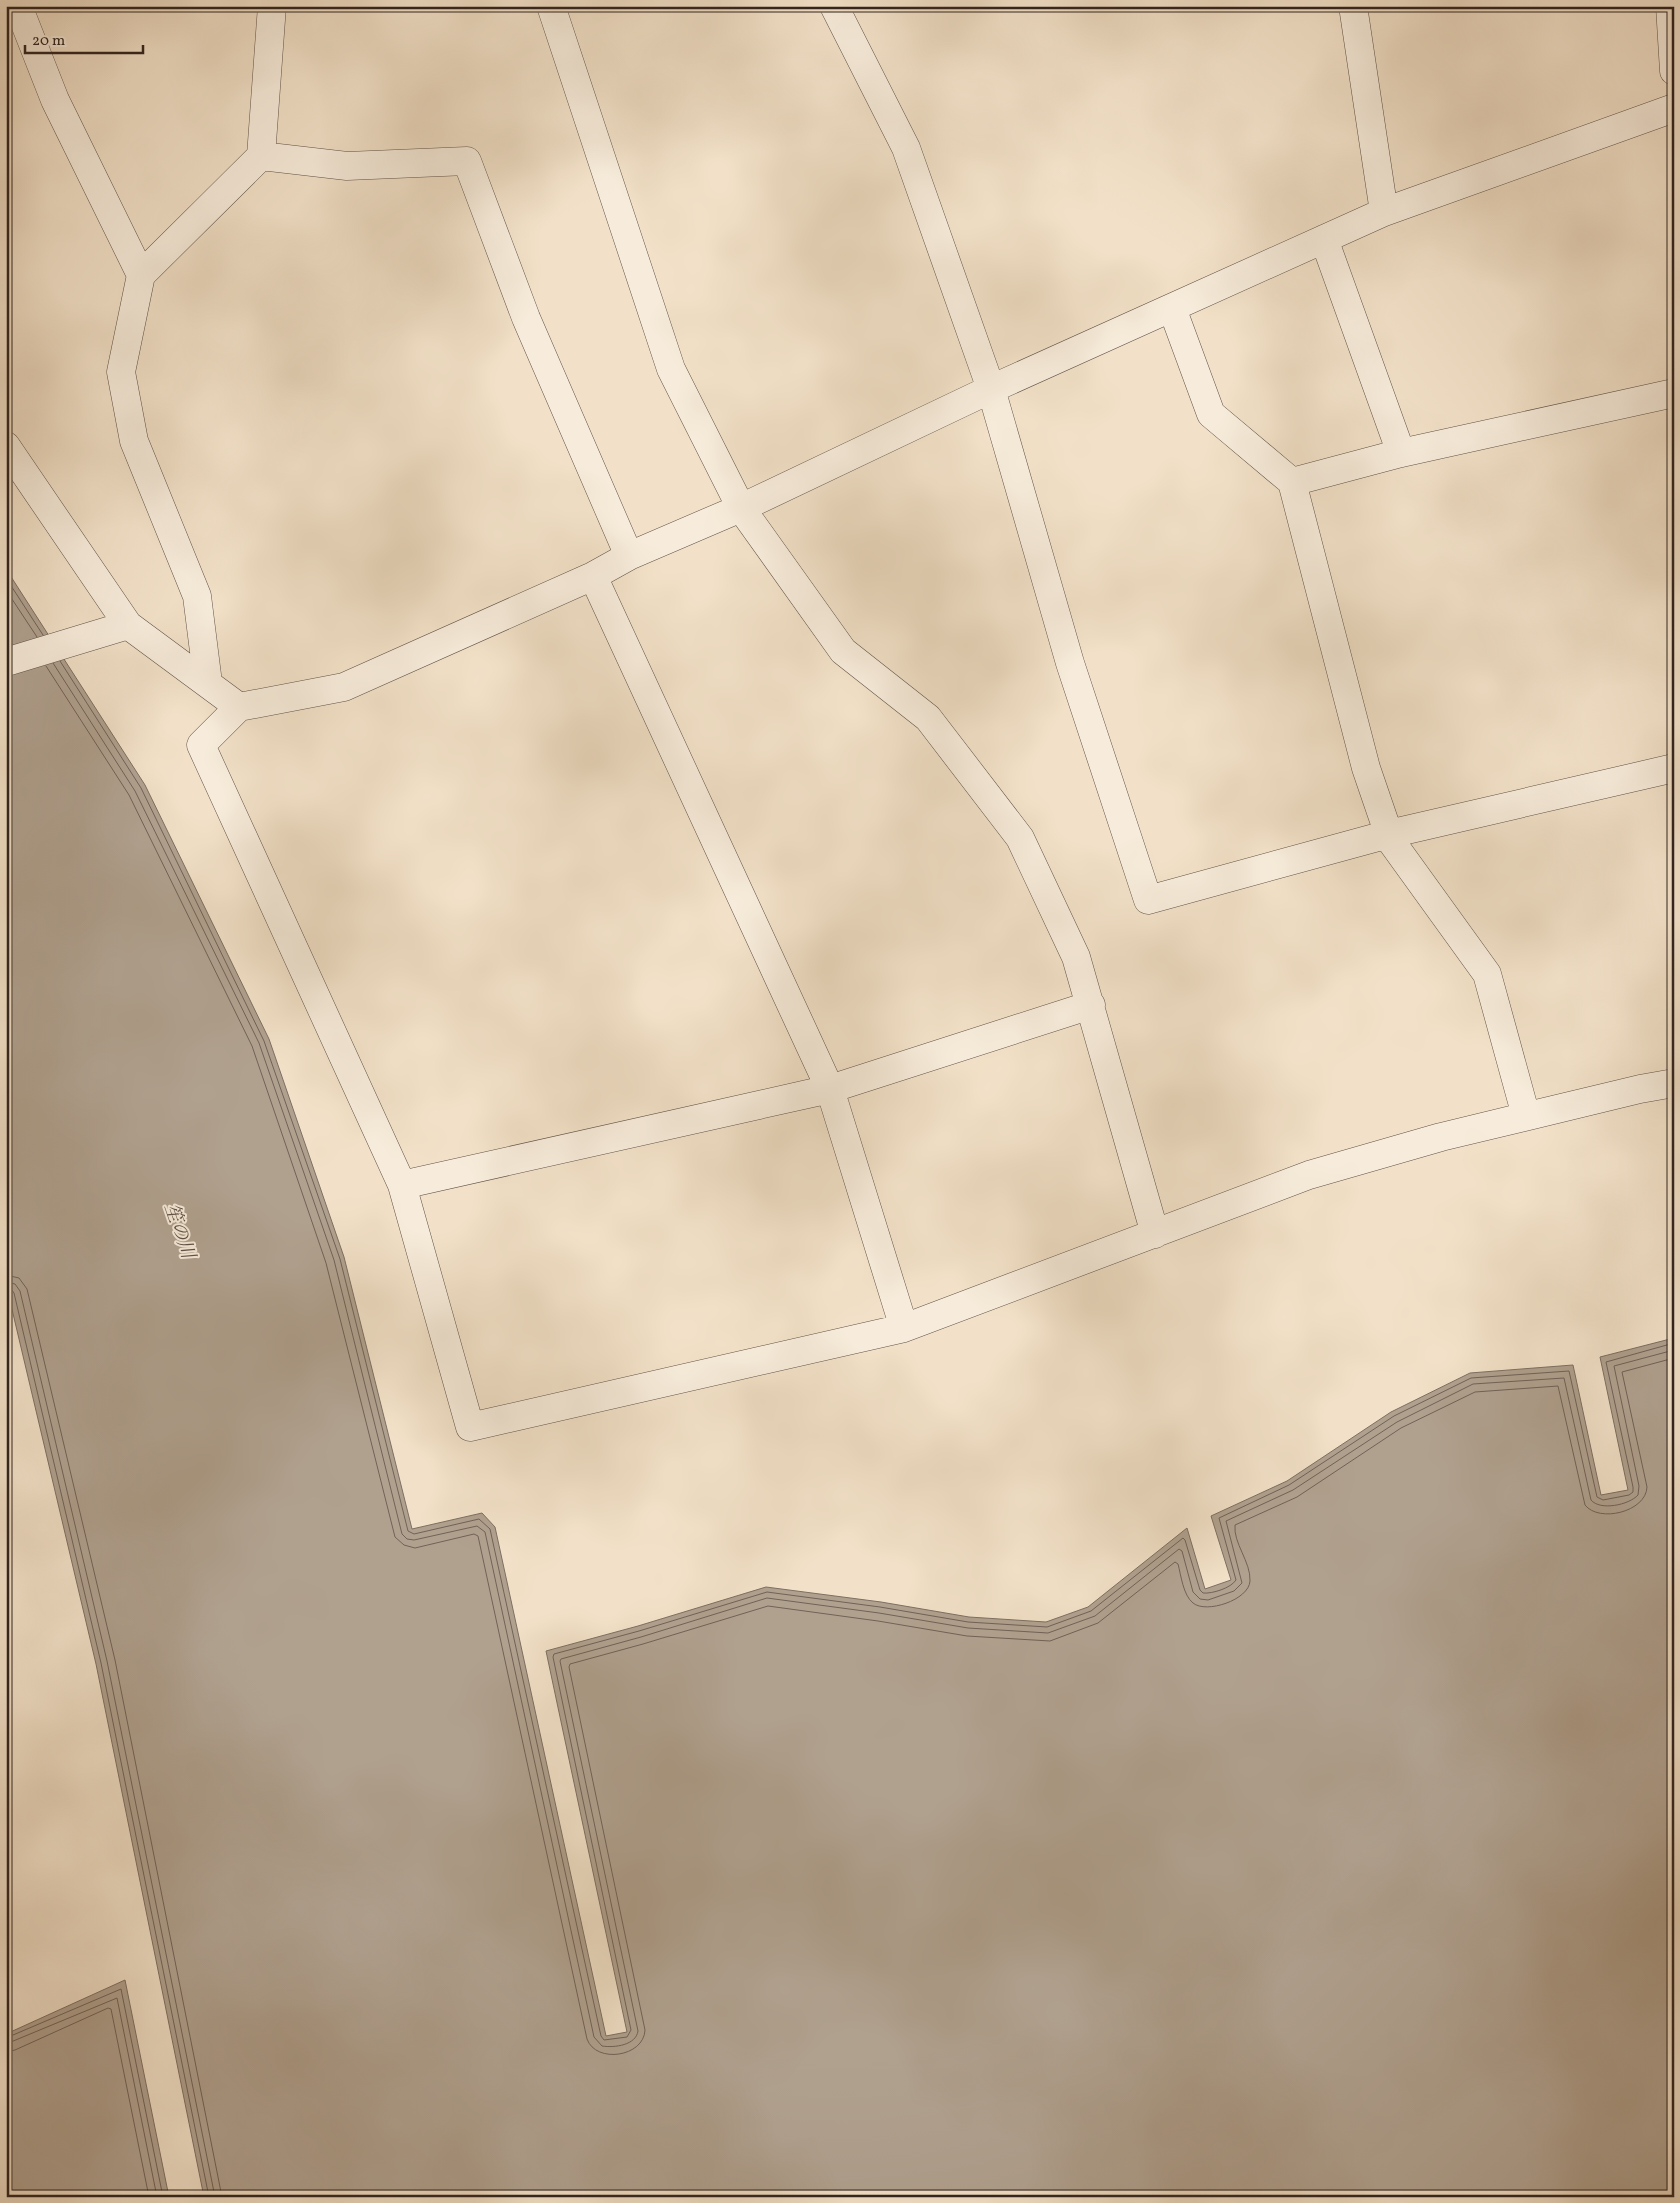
<svg xmlns="http://www.w3.org/2000/svg" width="1680" height="2203" font-family="Vollkorn,'Noto Serif JP',serif">
  <style>
    .water { fill: #b0a18f; stroke: #7d6f62 }
    .lines { fill: none; stroke-linecap: round; stroke-linejoin: round }
    .shore { stroke: #706257; stroke-width: 1 }
    .minor-casing { stroke: #615349; stroke-width: 29 }
    .minor { stroke: #f7ecdb; stroke-width: 28 }
    .labels { text-anchor: middle; dominant-baseline: central; stroke-width: 4; stroke-linejoin: round; paint-order: stroke }
    .water-label { font-size: 19px; font-style: italic; fill: #5d5046; stroke: #f7ecdb }
  </style>
  <rect width="100%" height="100%" fill="#f2e1c8"/>
  <filter id="stains"><feTurbulence type="fractalNoise" baseFrequency=".004" numOctaves="4"/><feColorMatrix values="0 0 0 0 .2 0 0 0 0 .09 0 0 0 0 .02 0 0 0 .5 -.17"/></filter>
  <radialGradient id="worn" r=".72"><stop offset=".6" stop-color="#630" stop-opacity="0"/><stop offset="1" stop-color="#630" stop-opacity=".3"/></radialGradient>
  <path class="water" d="M6 569 145 785 269 1039 344 1257 412 1529 482 1513 495 1527 606 2036 627 2032 546 1651 638 1626 766 1587 881 1602 969 1617 1046 1622 1088 1607 1187 1528 1205 1589 1231 1580 1211 1516 1287 1481 1391 1412 1470 1373 1573 1365 1601 1495 1628 1490 1600 1357 1674 1338V2197H204L96 1664 6 1284Z
    M125 1980 169 2197H6V2034Z"/>
  <g class="lines">
    <path class="shore" d="M6 578 43 635
      M6 590 37 637
      M60 661 141 788 264 1041 340 1259 408 1531 414 1534 479 1519 490 1529 601 2036 604 2040 627 2037 631 2030 553 1657 554 1654 639 1631 767 1592 880 1607 968 1622 1047 1627 1091 1611 1183 1538 1185 1540 1200 1590 1203 1593C1212 1594 1231 1588 1236 1580L1219 1518 1289 1485 1394 1416 1471 1378 1569 1371 1597 1497 1603 1500 1629 1495 1633 1492V1487L1606 1362 1674 1343
      M53 663 135 791 259 1043 334 1260 402 1534 407 1539 414 1540 477 1526 485 1532 594 2037 602 2046C615 2048 636 2045 638 2031L560 1661 561 1659 641 1637 767 1598 879 1613 968 1628 1048 1633 1095 1616 1179 1549 1182 1551 1193 1592 1200 1599 1208 1600 1234 1591 1242 1583 1226 1521 1293 1490 1397 1422 1473 1384 1564 1378 1591 1500C1600 1511 1629 1505 1638 1495L1639 1486 1614 1366 1674 1350
      M46 666 129 795 252 1046 326 1263 395 1537 404 1545 415 1548 474 1534 478 1536 587 2039C596 2064 644 2057 645 2030L569 1667 570 1664 643 1644 768 1606 878 1621 967 1636 1050 1641 1098 1623 1175 1562 1178 1564C1181 1575 1183 1595 1193 1603 1206 1614 1249 1600 1250 1581 1251 1562 1233 1543 1235 1525L1297 1497 1401 1428 1475 1392 1558 1386 1585 1505C1599 1523 1646 1512 1647 1487L1622 1372 1674 1358
      M6 1275 19 1278 27 1289 115 1660 222 2197
      M6 1282 15 1284 20 1291 107 1661 215 2197
      M6 1288 11 1289 14 1293 101 1663 209 2197
      M6 2038 121 1989 163 2197
      M6 2044 117 1998 157 2197
      M6 2052 15 2050 108 2008 111 2009 149 2197"/>
    <g class="minor-casing">
      <path id="minor" d="M18 6 55 100 141 275
        M551 6 671 369 741 508 843 651 928 718 1020 838 1076 957 1155 1234
        M834 6 906 148 991 389 1070 663 1148 900 1389 834 1674 768
        M1353 6 1384 212
        M1670 6 1674 71
        M261 156 347 166 467 161 526 318 629 556
        M1324 239 1401 453
        M1172 308 1211 414 1292 482 1366 768 1391 841 1487 974 1526 1116
        M6 446 128 625 239 707 344 687 593 576 629 556 741 508 991 389 1384 212 1674 108
        M1292 482 1401 453 1674 393
        M593 576 830 1089 904 1328
        M6 662 128 625
        M208 683 197 596 134 441 121 372 141 275 261 156 272 6
        M239 707 201 745 402 1185 470 1427 904 1328 1309 1175 1441 1137 1640 1089 1674 1083
        M402 1185 830 1089 1091 1005"/>
    </g>
    <use href="#minor" class="minor"/>
  </g>
  <g class="labels">
    <g class="water-label">
      <text transform="translate(179 1231) rotate(71)">笙の川</text>
    </g>
  </g>
  <rect width="1680" height="2203" fill="none" stroke="#f2e1c8" stroke-width="25"/>
  <rect x="8" y="8" width="1665" height="2188" fill="none" stroke="#31241f" stroke-width="2.5"/>
  <rect x="12" y="12" width="1655" height="2178" fill="none" stroke="#31241f"/>
  <path d="M25 45v8h118v-8" fill="none" stroke="#31241f" stroke-width="2.5"/>
  <text x="32" y="45" font-size="15" fill="#31241f" stroke="#f7ecdb" stroke-width="4" paint-order="stroke">20 m</text>
  <rect width="100%" height="100%" filter="url(#stains)"/>
  <rect width="100%" height="100%" fill="url(#worn)"/>
</svg>
